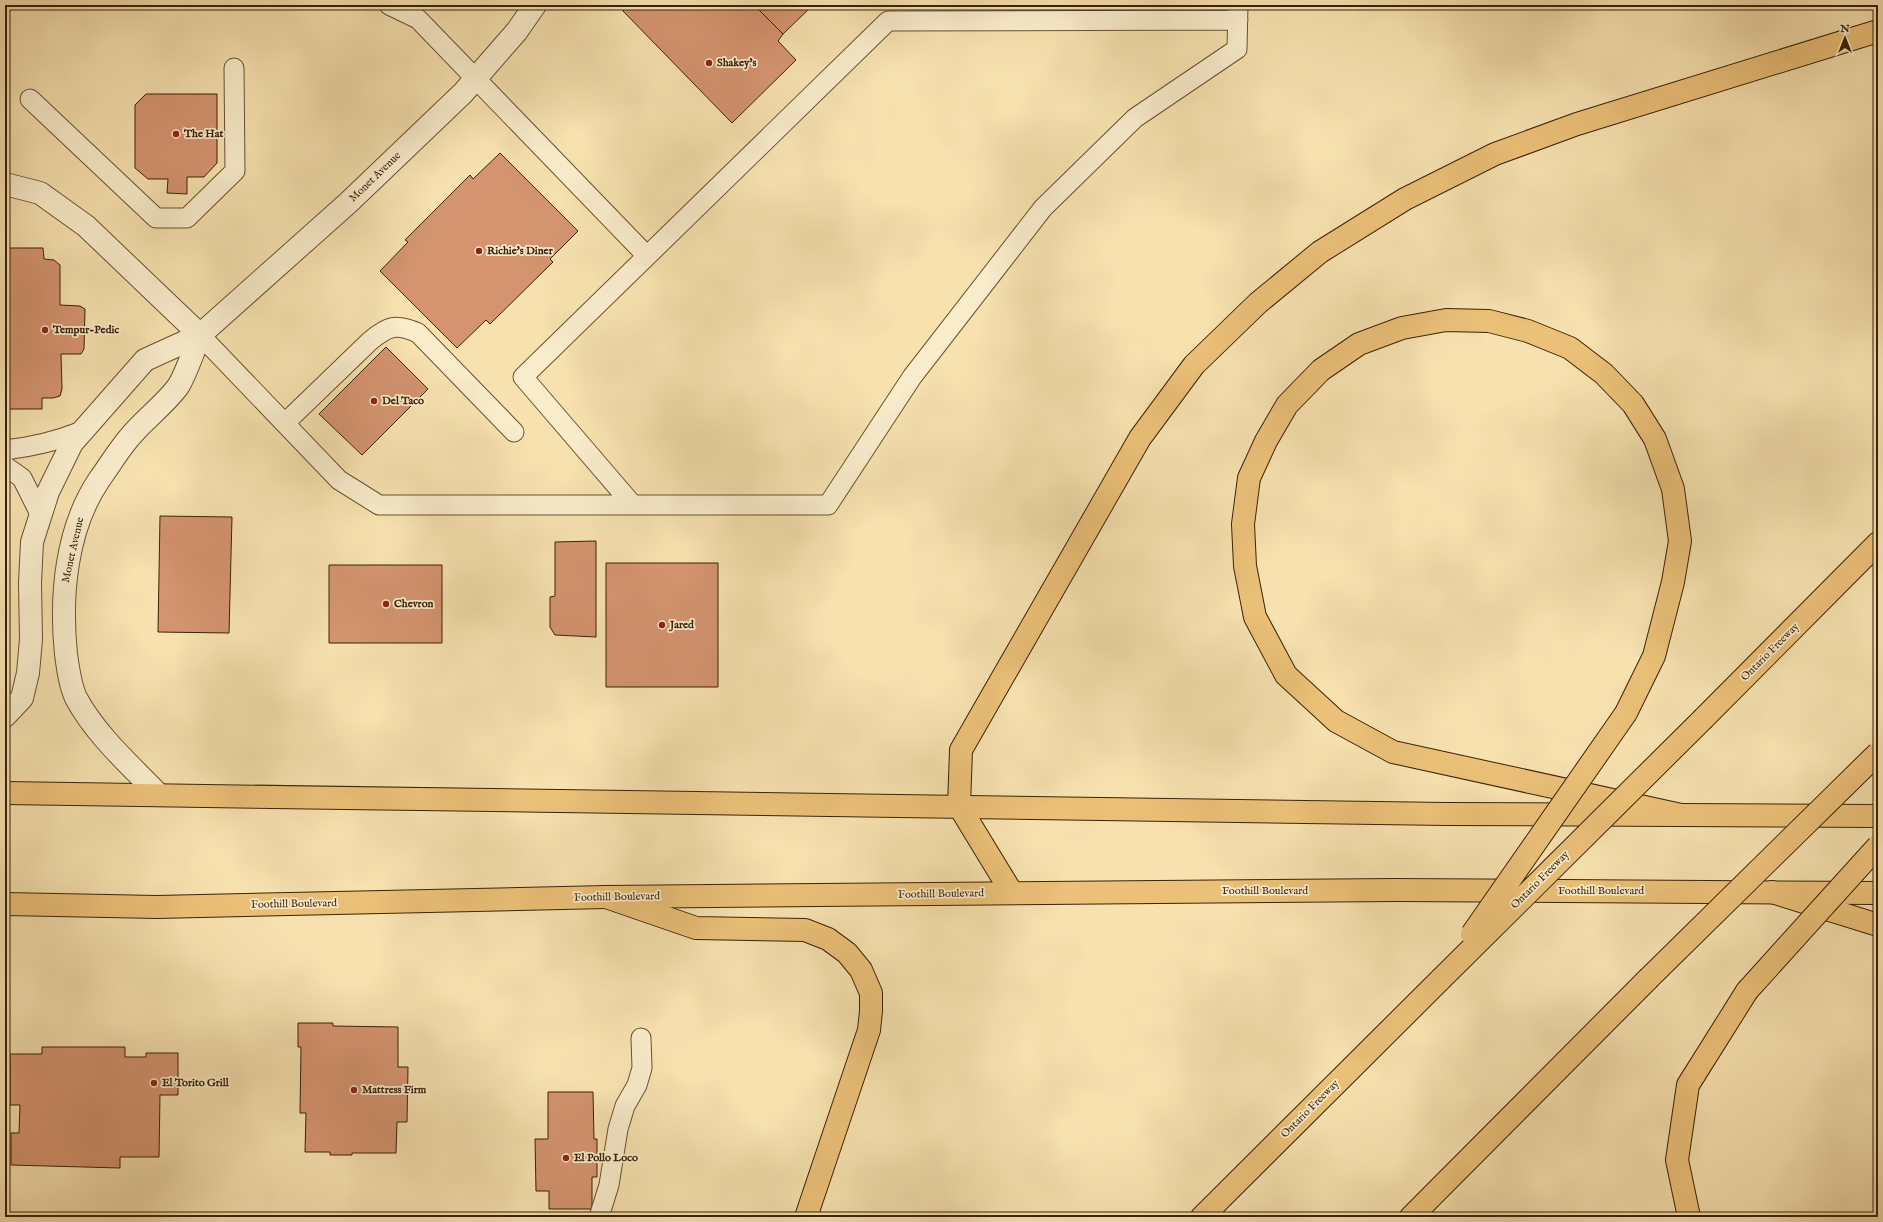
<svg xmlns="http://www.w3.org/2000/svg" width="1883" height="1222" font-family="'IM FELL English',serif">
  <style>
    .building { fill: #d49470; stroke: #3b2108 }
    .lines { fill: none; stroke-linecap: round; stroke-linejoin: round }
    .lane-casing { stroke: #6a5132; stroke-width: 21 }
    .street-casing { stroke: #6a5132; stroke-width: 24 }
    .primary-casing { stroke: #3b2108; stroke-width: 24 }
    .highway-casing { stroke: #3b2108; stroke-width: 24 }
    .lane { stroke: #f9eccb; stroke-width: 19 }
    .street { stroke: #f9eccb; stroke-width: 22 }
    .primary { stroke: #ebc078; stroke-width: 22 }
    .highway { stroke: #ebc078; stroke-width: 22 }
    .highway-bridge-casing { stroke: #3b2108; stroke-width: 24; stroke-linecap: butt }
    .highway-bridge { stroke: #ebc078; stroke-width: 22 }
    .poi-dot { fill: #8f2418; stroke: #f9eccb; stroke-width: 1.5 }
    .labels { text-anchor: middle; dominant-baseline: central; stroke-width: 3.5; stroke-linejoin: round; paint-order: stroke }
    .poi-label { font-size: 11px; font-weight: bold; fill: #3b2108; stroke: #f9eccb; text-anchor: start }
    .street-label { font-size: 11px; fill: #3b2108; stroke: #f9eccb }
  </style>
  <rect width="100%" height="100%" fill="#f6e1af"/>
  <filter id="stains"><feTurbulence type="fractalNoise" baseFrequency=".005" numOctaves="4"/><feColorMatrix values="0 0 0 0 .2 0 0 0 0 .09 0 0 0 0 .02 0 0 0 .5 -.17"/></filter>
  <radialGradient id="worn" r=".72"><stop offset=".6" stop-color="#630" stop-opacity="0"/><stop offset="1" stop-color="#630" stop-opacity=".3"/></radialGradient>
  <path class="building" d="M626 5H754L783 34 778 41 796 60 732 123 623 11Z
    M754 5H813L783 34Z
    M146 94H217V163L204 177H187V194L167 193 168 179H148L135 168V105Z
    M500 153 578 231 550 259 553 262 490 324 486 320 457 348 380 271 408 242 405 240 470 175 473 179Z
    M5 248H43L44 259 54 260 60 265V305L80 306 85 309 84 349 81 354H61L62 389 60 396 53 398H42V409H5Z
    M386 347 428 389 362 455 319 414Z
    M160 516 232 517 229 633 158 632Z
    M596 541V637L555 635 550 627V597L555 596V542Z
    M606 563H718V687H606Z
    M329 565H442V643H329Z
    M298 1023H333V1026L398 1027V1067H408L407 1122H397L396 1153H352V1155H330V1152H305L306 1113H300L301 1047H298Z
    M42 1047H125V1057H146V1053H178V1095H160L159 1157H120V1168L11 1165V1133H19L20 1105H10V1054H42Z
    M548 1092H593L594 1139H597V1177H592V1209H549V1191H536L535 1139H548Z"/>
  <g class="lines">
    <g class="lane-casing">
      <path id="lane" d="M389 5 418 19 647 256
        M30 99 156 218H187L235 171 234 68
        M200 335 339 480 379 505H828L912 377 1043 208 1135 118 1237 49 1238 5
        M285 423 370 341C388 326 396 323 418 333L514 432
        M5 450C32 447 57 441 82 431
        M5 466 22 478 41 516
        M632 504 523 377 888 21 1238 20
        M599 1217 609 1185 618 1129 625 1106 637 1085 642 1068 641 1038"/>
    </g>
    <g class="street-casing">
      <path id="street" d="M5 184 40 193 86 226 200 335
        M5 716 22 698 28 673 31 639 30 583 32 542 48 492 72 443 145 360 200 335 348 203 463 93 517 31 535 5
        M158 794C129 764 96 735 76 698 70 685 68 669 66 654 60 596 66 529 99 480 109 466 118 451 129 438 143 420 167 403 179 385 187 371 194 350 200 335"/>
    </g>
    <g class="primary-casing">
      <path id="primary" d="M5 793 1447 814 1878 816
        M5 904 157 907 606 897 1395 890 1878 893"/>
    </g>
    <g class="highway-casing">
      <path id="highway" d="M1626 713 1654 656 1673 582 1680 541 1673 489 1655 439 1633 404 1604 374 1570 348 1528 331 1489 321 1446 320 1402 328 1359 344 1321 370 1287 405 1266 441 1249 478 1243 524 1245 566 1255 617 1286 675 1336 721 1393 752 1681 815
        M1704 718 1878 543
        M1772 892 1878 925
        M1012 893 959 806 961 750 1140 438 1194 365 1258 303 1320 252 1405 199 1495 154 1577 124 1878 31
        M606 897 696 928 805 930 828 939 847 953 861 970 871 993V1011L869 1030 806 1217
        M1202 1217 1441 979
        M1411 1217 1648 979
        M1689 1217 1677 1160 1688 1085 1747 991"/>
    </g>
    <use href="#lane" class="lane"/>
    <use href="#street" class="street"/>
    <use href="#primary" class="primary"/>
    <use href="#highway" class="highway"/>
    <g class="highway-bridge-casing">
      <path id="highway-bridge" d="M1472 934 1626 713
        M1441 979 1704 718
        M1648 979 1878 753
        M1747 991 1878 846"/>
    </g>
    <use href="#highway-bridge" class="highway-bridge"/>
  </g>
  <g class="poi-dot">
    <circle cx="709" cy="63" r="4"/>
    <circle cx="176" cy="134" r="4"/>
    <circle cx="479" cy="251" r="4"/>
    <circle cx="45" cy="330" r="4"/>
    <circle cx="374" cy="401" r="4"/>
    <circle cx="386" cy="604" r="4"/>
    <circle cx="662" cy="625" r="4"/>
    <circle cx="154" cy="1083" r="4"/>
    <circle cx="354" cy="1090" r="4"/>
    <circle cx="566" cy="1158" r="4"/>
  </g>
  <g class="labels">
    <g class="poi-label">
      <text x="717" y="63">Shakey's</text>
      <text x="184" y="134">The Hat</text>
      <text x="487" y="251">Richie's Diner</text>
      <text x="53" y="330">Tempur-Pedic</text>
      <text x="382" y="401">Del Taco</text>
      <text x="394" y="604">Chevron</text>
      <text x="670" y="625">Jared</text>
      <text x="162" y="1083">El Torito Grill</text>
      <text x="362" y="1090">Mattress Firm</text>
      <text x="574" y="1158">El Pollo Loco</text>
    </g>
    <g class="street-label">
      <text transform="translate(375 177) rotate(-44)">Monet Avenue</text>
      <text transform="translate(73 550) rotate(-77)">Monet Avenue</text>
      <text transform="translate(1770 652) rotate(-45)">Ontario Freeway</text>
      <text transform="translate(1540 880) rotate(-45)">Ontario Freeway</text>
      <text x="1265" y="891">Foothill Boulevard</text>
      <text x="1601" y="891">Foothill Boulevard</text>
      <text transform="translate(941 894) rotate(-1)">Foothill Boulevard</text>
      <text transform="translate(617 897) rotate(-1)">Foothill Boulevard</text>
      <text transform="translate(294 904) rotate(-1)">Foothill Boulevard</text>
      <text transform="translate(1310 1109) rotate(-45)">Ontario Freeway</text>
    </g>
  </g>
  <rect width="1883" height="1222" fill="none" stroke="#f6e1af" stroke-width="20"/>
  <rect x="6" y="6" width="1871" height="1210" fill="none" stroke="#3b2108" stroke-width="2"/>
  <rect x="10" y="10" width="1863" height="1202" fill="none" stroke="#3b2108"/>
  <g transform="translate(1845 38)" stroke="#f9eccb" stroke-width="3" paint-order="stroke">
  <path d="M0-3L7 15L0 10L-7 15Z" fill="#3b2108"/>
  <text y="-6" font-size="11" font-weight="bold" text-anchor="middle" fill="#3b2108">N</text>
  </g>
  <rect width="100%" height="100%" filter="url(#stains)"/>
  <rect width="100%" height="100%" fill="url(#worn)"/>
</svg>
